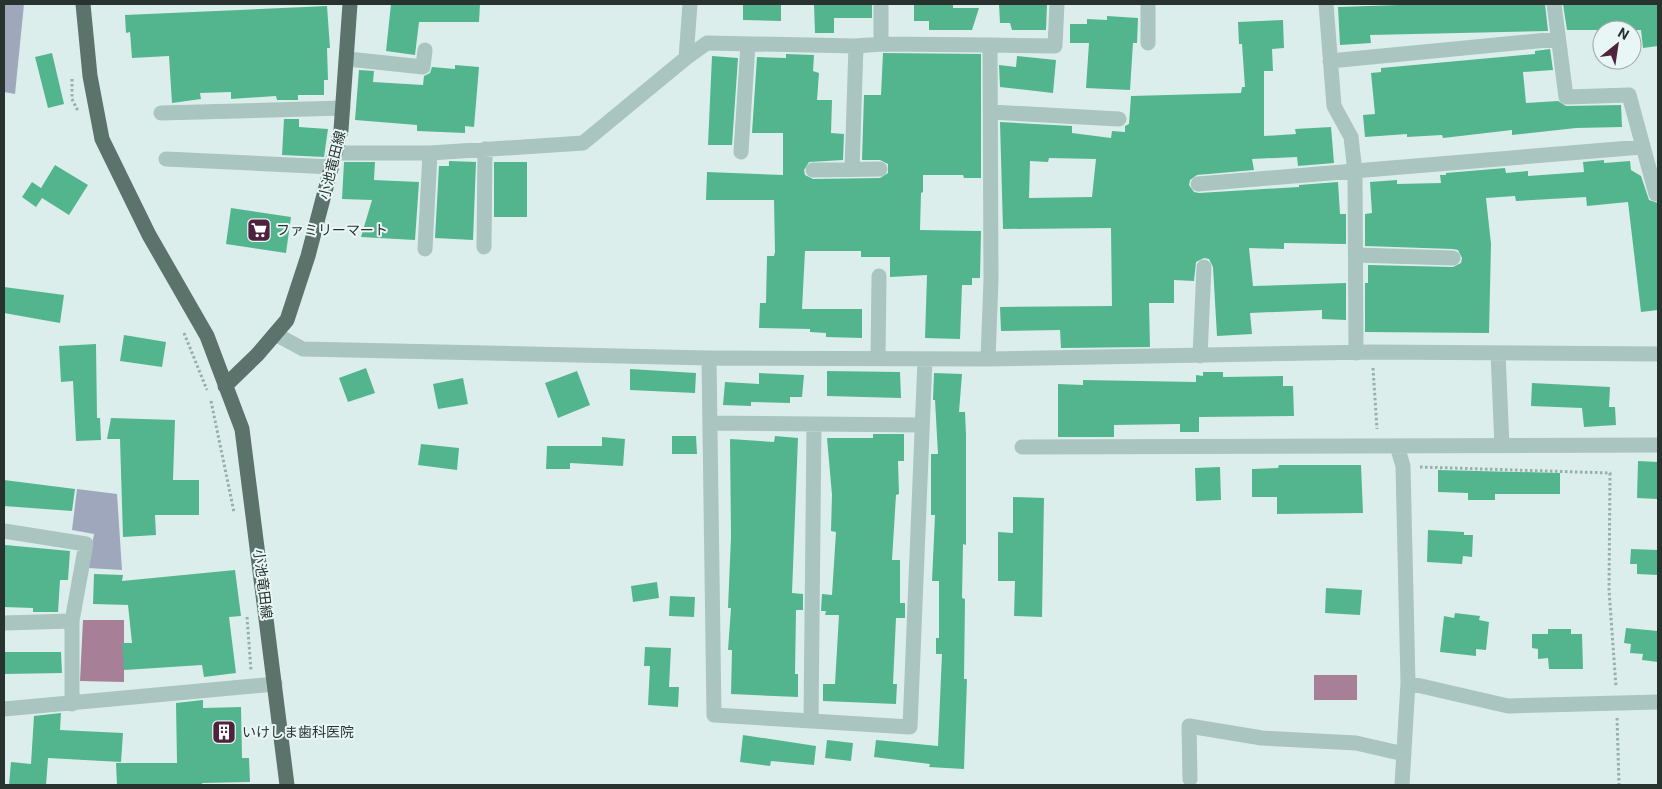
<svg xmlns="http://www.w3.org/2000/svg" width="1662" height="789" font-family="Roboto,'Noto Sans JP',sans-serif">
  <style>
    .green { fill: #9ea7bb }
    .water { fill: #a77f97 }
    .building { fill: #53b58d; fill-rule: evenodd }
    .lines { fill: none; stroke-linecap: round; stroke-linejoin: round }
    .path { stroke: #94b0aa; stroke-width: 3; stroke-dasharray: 2.5 2.5; stroke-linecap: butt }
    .minor { stroke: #aac4bf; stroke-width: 15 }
    .major { stroke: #5b736b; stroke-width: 15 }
    .labels { text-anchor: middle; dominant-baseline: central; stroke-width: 4; stroke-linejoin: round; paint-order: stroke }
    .street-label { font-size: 14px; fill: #28332f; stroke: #e8f6f5 }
    .poi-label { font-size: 14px; fill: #28332f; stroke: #e8f6f5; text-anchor: start }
  </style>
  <rect width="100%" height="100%" fill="#dceeec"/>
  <path class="green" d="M4 4H24L15 94 4 92Z
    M77 489 117 494 122 570 88 568 94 534 72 530Z"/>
  <path class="water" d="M83 620H124V682L80 681Z
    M1314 675H1357V700H1314Z"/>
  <path class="building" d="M391 4H480L479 22H419L415 55 386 51Z
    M743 4H781V21L743 20Z
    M814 4H872V18H834V33H815Z
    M914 4H953V8H979L972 30H929V21H914Z
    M999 4H1047L1046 30H1012L1010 23H1000Z
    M1429 4H1545L1548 31 1370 35 1371 43 1340 45 1338 7Z
    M1563 4H1658V46L1643 48 1641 30H1567Z
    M327 6 330 48H327L328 80H324V95H298V100H277L276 96 231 99V92L200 93 201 99 172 103 169 56 132 58 130 32 126 33 125 15Z
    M1107 16 1138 18 1137 43H1133L1130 90 1086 88 1089 43H1070V24H1087V19L1107 20Z
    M1283 20 1284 48 1272 49 1273 71H1264V136L1296 134 1295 129 1331 127 1334 163 1298 166 1297 157 1252 159 1254 170 1197 175 1190 180 1189 185 1194 192 1199 193 1299 187V185L1338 182 1340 214H1346V244L1284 243V249L1249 248 1253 286 1346 283V320L1322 319V310L1250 313 1252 334 1217 336 1213 267 1209 259 1204 258 1196 262 1194 281 1174 280V303H1149L1150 347 1061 348 1060 330 1001 331 1000 307 1112 306 1111 228 1003 229 1000 122 1072 126V133L1111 138 1112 131 1125 132V126L1129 124 1131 96 1241 93 1242 87H1245L1242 44H1239L1238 22ZM1049 158 1096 159 1092 197 1029 198 1030 161 1048 162Z
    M1550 49 1553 70 1523 72 1526 103 1558 101 1566 106 1621 105 1622 127 1576 128 1512 135V130L1443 138 1442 135 1407 137V134L1365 137 1363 115 1375 114 1371 73 1381 72V68L1535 54V51Z
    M52 53 64 104 48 108 35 57Z
    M883 53 981 54V178H964L963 175H923V192L921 193 920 230 981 231 980 278H972V285H962L960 339 925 338 927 275 890 277V257H861V251H805L802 309H862V338L826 337V333L810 332V329L759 328 760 303H766L767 256H774L775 252 774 200H706L707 172 783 175V133H752L757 57 786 58V54L814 55 813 71 819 73 817 100H832L831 133 844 134 843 160 809 162 804 170 805 175 813 179 880 178 888 173V164L880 160H862L864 95H881Z
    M712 56 738 58 732 145H708Z
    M1017 56 1056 60 1053 93 1000 87 999 65 1016 67Z
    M455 65 479 67 474 127 465 126V133L417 131V125L355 120 359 70 374 71 373 82 423 85 424 76 430 73 432 67 455 69Z
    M284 119H299V127L328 129 324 157 282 155Z
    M1604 160V163L1630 161 1631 170 1641 176 1649 200 1658 203V310L1641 312 1628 202 1587 206 1586 197 1516 201 1515 196 1486 198 1491 244 1489 333 1365 332V283H1368V265L1453 267 1461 263 1462 258 1458 250 1453 249 1365 246V214L1372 213 1370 182 1397 180V184L1441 183 1440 175H1446V173L1505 168 1506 173 1528 171V176L1584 172 1583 162Z
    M449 161 476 162 473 240 435 238 439 166H449Z
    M344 162H375L374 180 419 182 415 240 361 237 372 200 342 199Z
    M494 162H527V217H494Z
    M55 165 88 185 69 215 42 198 36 207 22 197 32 182 41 188Z
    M231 208 291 217 286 253 226 244Z
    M4 287 64 295 60 323 4 313Z
    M124 335 166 342 162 367 120 361Z
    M96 344 97 418H100L101 440 76 441 73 381 61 382 59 346Z
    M366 368 375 393 348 402 339 378Z
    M630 369 696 373 695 393 630 390Z
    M577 371 590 405 558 418 545 383Z
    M827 371 900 372 901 398 827 396Z
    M1203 372H1223V377L1283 376V386H1293L1294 416 1199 417V432H1180V424L1114 425V437H1058V384L1083 385V380L1196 382V375L1203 376Z
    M759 373 804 375 802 397H790V403L751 402V406L723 405 725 382 759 384Z
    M934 373 962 374 959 412H965L966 435V545L963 544 962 598 965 599 964 679H967L964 769 929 767 930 764 874 757 876 740 938 746 942 654H936V638H939V581H932L935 515H931V454H938L935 400H933Z
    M463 378 468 404 438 409 433 384Z
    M1532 383 1610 387 1609 407H1615L1616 425 1584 427 1582 408 1531 406Z
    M111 418 175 420 173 480H199V515H155L156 535 123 537 120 439H107Z
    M873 434H904V461H898L899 494 896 495 892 560H900V603H905V618H896L893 684H897L896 704 823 701V684H835L839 615H825L826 611H821L822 594 832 595 836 532 831 531 832 495 827 438H873Z
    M672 436H696L697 454H672Z
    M775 436 798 438 792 593 803 594V610H796L795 674H798V697L731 694 732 650H728L731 608H728L731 537 730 439 774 442Z
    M602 437 625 439 623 466 570 463V469H546L547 446H602Z
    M421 444 459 448 457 470 418 465Z
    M1638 461 1658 462V499L1637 498Z
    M1279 465H1361L1363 513 1277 514V497H1252V469L1278 468Z
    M1220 467 1221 500 1196 501 1195 468Z
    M1438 470 1560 473V494H1495V500H1468V493L1438 492Z
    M4 480 75 489 72 511 4 506Z
    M1013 497 1044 498 1042 617 1014 616 1015 581H998V532L1013 533Z
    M1428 530 1464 532V535H1473L1472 557 1463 556 1462 564 1427 562Z
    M5 545 70 551 68 580H60L58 612H33V608L4 607Z
    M1631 549 1658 550V575L1637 574V564H1630Z
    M235 570 241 616 229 617 236 673 204 677 202 665 124 670 122 643H132L128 605 93 604 94 574 123 575 122 581Z
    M657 582 659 598 633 602 631 586Z
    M1326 588 1362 590 1360 615 1325 613Z
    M670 596 695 597 694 617 669 616Z
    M1455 613 1480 616 1479 620 1489 622 1486 650 1476 649V656L1440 652 1444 616 1454 618Z
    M1626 628 1658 631V662L1642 660 1643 654 1630 653 1631 644 1624 643Z
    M1548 629H1571V634H1582L1583 669H1549L1548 658 1538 659V649L1532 648V634H1548Z
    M645 647 671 648 669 687H679L678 707 648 705 650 666H644Z
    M4 652H61L62 673 4 674Z
    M203 700V708L241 707 242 758H249L250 782 202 783V785H117L116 763H177L176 703Z
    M61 713 60 730 123 733 121 762 48 758 46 785H9L11 762 31 764 34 716Z
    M743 735 816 746 814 765 771 761 770 766 740 762Z
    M827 740 853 743 851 761 825 758Z"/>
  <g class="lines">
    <path class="path" d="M72 79V99L78 111
      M184 333 207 390
      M1373 368 1377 429
      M211 401 234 512
      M1420 467 1610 473 1609 590 1616 687
      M247 617 251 671
      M1617 718 1619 785"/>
    <path class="minor" d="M881 4V44
      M1326 4 1334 106 1351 137 1355 172 1356 353
      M1554 4 1566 97 1629 95 1656 194
      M1148 43V4
      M686 58 707 43 856 46 881 44 990 45
      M348 59 423 67 425 50
      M1330 61 1558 39
      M991 112 1119 119
      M161 113 343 108
      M741 152 748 44
      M336 153H430L583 143 686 58 690 4
      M166 159 332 167
      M852 169 856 46
      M813 170 880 169
      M1198 184 1642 147
      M484 247 485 149
      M425 249 430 153
      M1356 255 1453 258
      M275 334 303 349 709 358 988 359 1372 352 1658 354
      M1498 353 1502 446
      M1200 356 1204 267
      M709 358 714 715 910 727 925 359
      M878 358 879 276
      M988 359 991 280 990 45 1055 46 1057 4
      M710 423 922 425
      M1397 446 1403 466 1408 683 1402 785
      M1022 447 1658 445
      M4 531 86 544 72 621V704
      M4 623 72 621
      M1408 683 1508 706 1658 702
      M4 709 275 684
      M811 721 814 424
      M1190 779 1189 726 1262 738 1356 743 1404 754"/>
    <path class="major" d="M83 4 90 76 102 139 149 235 207 336 242 429 287 785
      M225 386 257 355 287 320 308 256 341 130 350 4"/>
  </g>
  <defs>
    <g id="supermarket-square" transform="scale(1.25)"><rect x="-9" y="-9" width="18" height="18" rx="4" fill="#4f233d" stroke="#e8f6f5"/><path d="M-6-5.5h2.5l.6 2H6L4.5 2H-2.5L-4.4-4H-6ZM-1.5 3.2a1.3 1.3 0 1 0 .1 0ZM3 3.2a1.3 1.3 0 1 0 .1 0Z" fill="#fff"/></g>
    <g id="building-square" transform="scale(1.25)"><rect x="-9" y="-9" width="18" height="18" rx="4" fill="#4f233d" stroke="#e8f6f5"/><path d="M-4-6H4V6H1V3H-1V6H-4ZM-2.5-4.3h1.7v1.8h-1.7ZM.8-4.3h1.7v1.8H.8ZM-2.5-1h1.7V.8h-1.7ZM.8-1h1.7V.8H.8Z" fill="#fff"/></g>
  </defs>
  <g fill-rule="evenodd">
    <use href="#supermarket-square" x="259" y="230"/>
    <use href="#building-square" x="224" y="732"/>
  </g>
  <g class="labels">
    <g class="street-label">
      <text transform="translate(332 165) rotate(-76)">小池竜田線</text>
      <text transform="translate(263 584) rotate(83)">小池竜田線</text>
    </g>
    <g class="poi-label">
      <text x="276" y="230">ファミリーマート</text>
      <text x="242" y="732">いけしま歯科医院</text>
    </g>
  </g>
  <rect width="1662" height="789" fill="none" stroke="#28332f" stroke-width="10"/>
  <g transform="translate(1617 45) rotate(30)"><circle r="24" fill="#e8f6f5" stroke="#9ba8a6"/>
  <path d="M0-4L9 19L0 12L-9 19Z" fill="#4f233d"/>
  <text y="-8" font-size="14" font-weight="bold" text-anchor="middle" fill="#28332f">N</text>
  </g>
</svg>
